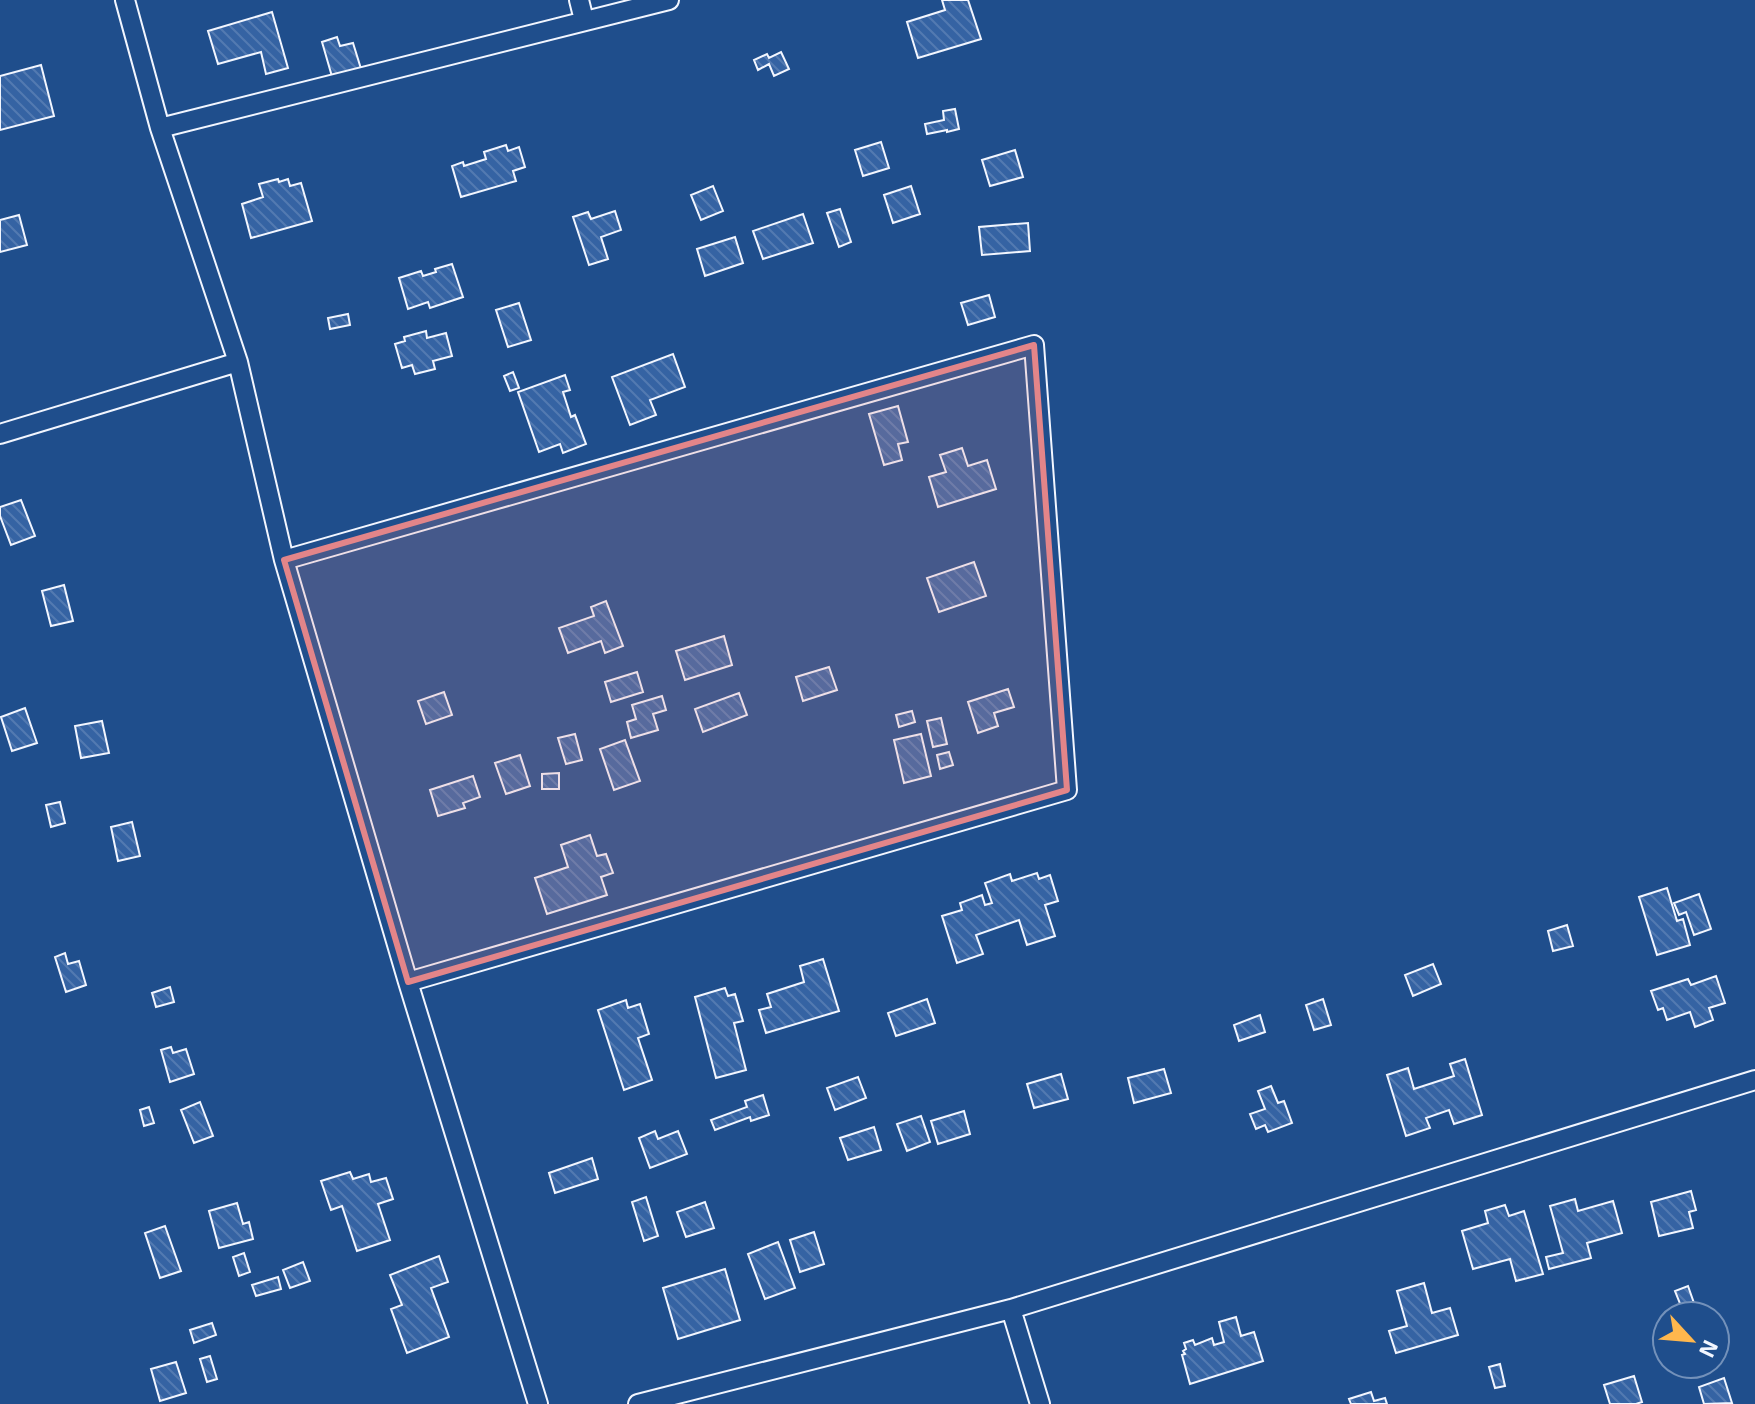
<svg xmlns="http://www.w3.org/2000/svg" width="1755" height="1404" font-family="'Exo 2',sans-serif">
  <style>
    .building { fill: url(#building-back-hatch); stroke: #f2f6ff; stroke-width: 2 }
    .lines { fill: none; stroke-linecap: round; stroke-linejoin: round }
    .street-casing { stroke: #f2f6ff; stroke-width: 22 }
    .street { stroke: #1f4e8c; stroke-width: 18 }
    .marked { fill: #e38589; fill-opacity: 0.2; stroke: #e38589; stroke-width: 6; stroke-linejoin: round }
  </style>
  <defs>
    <pattern id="building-back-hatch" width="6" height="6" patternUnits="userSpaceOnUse" patternTransform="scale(2)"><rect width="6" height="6" fill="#3563a3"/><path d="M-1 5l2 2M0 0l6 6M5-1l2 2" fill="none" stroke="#537ab1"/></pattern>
  </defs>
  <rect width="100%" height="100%" fill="#1f4e8c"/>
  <path class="building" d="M942 0H968L981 39 918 58 907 22 945 10Z
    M272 12 288 68 266 74 261 52 218 64 208 31Z
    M337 37 340 46 353 43 362 72 333 80 322 42Z
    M781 52 789 69 774 76 769 64 758 70 754 60 767 54 769 58Z
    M41 65 54 116 0 130V76Z
    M955 109 959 129 947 132V130L927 134 925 124 944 120 943 111Z
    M881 142 889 168 863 176 855 150Z
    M506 145 508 151 519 147 525 167 513 171 516 181 461 197 452 166 463 162 464 166 486 159 484 152Z
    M1015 150 1023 177 990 186 982 160Z
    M278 179 279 182 288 179 290 186 301 183 312 221 251 238 242 204 263 197 259 184Z
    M713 186 723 211 701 220 691 195Z
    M911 186 920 214 893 223 884 195Z
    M840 209 851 242 839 247 827 213Z
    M615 211 621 230 601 237 608 259 589 265 573 217 588 212 591 219Z
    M803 214 813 243 763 259 753 231Z
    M19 215 27 245 0 252V220Z
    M1028 223 1030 251 982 255 979 227Z
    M735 237 743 263 705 276 697 249Z
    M452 264 463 297 430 308 428 302 408 309 399 278 421 271 423 276 436 272 435 269Z
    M989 295 995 317 968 325 961 303Z
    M519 303 531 340 508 347 496 310Z
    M348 314 350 325 330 329 328 318Z
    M426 331 427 338 446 333 452 356 433 361 435 369 415 374 412 365 402 368 395 344 405 341 404 337Z
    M673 354 685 387 650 400 656 415 630 425 612 377Z
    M513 372 519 388 510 391 504 376Z
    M565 375 570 390 563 392 571 417 575 415 586 444 563 453 560 444 539 452 518 392Z
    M898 406 908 442 898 444 902 460 884 465 869 414Z
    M962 448 968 466 987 460 996 489 938 507 929 477 946 472 940 455Z
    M21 500 35 536 11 545 0 516V507Z
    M974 562 986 596 939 612 927 578Z
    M64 585 73 621 51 626 42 591Z
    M606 601 623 646 605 653 601 641 568 653 559 628 594 616 591 607Z
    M724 636 732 665 685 680 676 651Z
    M829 667 837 690 803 701 796 677Z
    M637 672 643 692 611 702 605 682Z
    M1008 689 1014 707 994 713 998 726 978 733 968 702Z
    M444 692 452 715 426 724 418 701Z
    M739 693 747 715 703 732 695 709Z
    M662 696 666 710 653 714 658 730 631 738 627 722 636 719 632 705Z
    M25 708 37 743 12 751 1 717Z
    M912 711 915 722 899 727 896 715Z
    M941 718 947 744 933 747 927 721Z
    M102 721 109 753 81 758 75 726Z
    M575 734 582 760 566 764 558 738Z
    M921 734 931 776 904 783 894 740Z
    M625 740 640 781 614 790 600 749Z
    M949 752 953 765 940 769 937 755Z
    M520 755 530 786 506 794 495 763Z
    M559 773V789H542V774Z
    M473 776 480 797 463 803 465 808 438 816 430 790Z
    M60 802 65 823 51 827 46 805Z
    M132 822 140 856 118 861 111 827Z
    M590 835 597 856 606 854 613 873 601 877 607 895 547 914 535 878 568 867 561 845Z
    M1037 873 1039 879 1050 875 1058 901 1045 905 1055 936 1027 945 1019 920 976 935 983 954 957 963 942 916 962 910 960 903 982 895 985 905 992 903 985 883 1010 874 1012 881Z
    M1667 888 1677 921 1683 919 1690 945 1657 955 1639 897Z
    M1699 894 1711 929 1694 935 1686 912 1679 915 1674 903Z
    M1567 925 1573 946 1553 951 1548 931Z
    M65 953 68 964 79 961 86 985 66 992 55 957Z
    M823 959 839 1011 766 1033 759 1010 771 1007 767 994 804 982 800 966Z
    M1433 964 1441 984 1413 996 1405 975Z
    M1716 976 1725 1003 1709 1008 1713 1020 1695 1027 1690 1012 1667 1020 1663 1008 1658 1010 1651 991 1688 979 1691 985Z
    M170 987 174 1002 156 1007 152 993Z
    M725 988 728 996 735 994 743 1021 734 1023 746 1070 716 1078 695 997Z
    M927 999 935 1023 896 1036 888 1013Z
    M1323 999 1331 1025 1314 1030 1306 1005Z
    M626 1000 628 1008 640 1004 649 1034 638 1038 652 1080 624 1090 598 1010Z
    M1260 1015 1265 1032 1239 1041 1234 1025Z
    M171 1047 173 1053 186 1049 194 1074 170 1082 161 1050Z
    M1465 1059 1482 1115 1454 1124 1449 1110 1426 1118 1430 1128 1406 1136 1387 1075 1408 1068 1414 1089 1454 1076 1450 1064Z
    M1164 1069 1171 1093 1134 1103 1128 1078Z
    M1061 1074 1068 1099 1034 1108 1027 1084Z
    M858 1077 866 1098 835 1110 827 1088Z
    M1271 1086 1278 1103 1284 1101 1292 1123 1268 1132 1265 1125 1256 1129 1250 1114 1265 1109 1258 1091Z
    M763 1095 769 1115 751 1121 750 1117 715 1130 711 1120 747 1107 745 1101Z
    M200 1102 213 1136 194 1143 181 1110Z
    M149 1107 154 1123 144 1126 140 1110Z
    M964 1111 970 1134 938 1144 931 1121Z
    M921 1116 930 1142 907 1151 897 1124Z
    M874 1127 881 1150 848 1160 840 1138Z
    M655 1131 658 1139 678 1131 687 1154 650 1168 639 1138Z
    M592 1158 598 1179 555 1193 549 1173Z
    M350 1172 353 1179 369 1174 371 1182 386 1178 393 1199 378 1204 390 1240 357 1251 342 1206 331 1210 321 1181Z
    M1691 1191 1696 1210 1689 1212 1693 1228 1659 1236 1651 1202Z
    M646 1197 658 1236 644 1241 632 1202Z
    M1575 1199 1578 1211 1613 1201 1622 1233 1587 1243 1591 1258 1549 1269 1546 1257 1563 1253 1550 1206Z
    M705 1202 714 1228 686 1237 677 1212Z
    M237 1203 243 1224 249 1222 253 1239 219 1248 209 1211Z
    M1505 1205 1509 1216 1524 1211 1543 1274 1516 1281 1510 1259 1473 1269 1462 1231 1488 1223 1485 1211Z
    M165 1226 181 1271 160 1278 145 1233Z
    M814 1232 824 1264 800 1272 790 1240Z
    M778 1242 795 1288 765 1299 748 1254Z
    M244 1253 250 1272 239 1276 233 1257Z
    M439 1256 448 1282 431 1288 449 1337 407 1353 391 1309 402 1305 390 1275Z
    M303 1262 310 1281 290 1288 283 1270Z
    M725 1269 740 1320 678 1339 663 1288Z
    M278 1277 281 1289 256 1296 252 1285Z
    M1424 1283 1432 1313 1450 1308 1458 1335 1396 1353 1389 1331 1407 1326 1397 1291Z
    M1688 1286 1695 1306 1683 1311 1675 1291Z
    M1236 1317 1241 1336 1254 1332 1263 1361 1190 1384 1182 1355 1185 1354 1183 1351 1186 1349 1184 1343 1193 1340 1195 1345 1212 1338 1214 1345 1224 1342 1219 1322Z
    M212 1323 216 1335 194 1343 190 1330Z
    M210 1356 217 1379 207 1382 200 1359Z
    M176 1362 186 1393 160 1401 151 1369Z
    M1500 1364 1505 1386 1495 1388 1489 1367Z
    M1634 1376 1642 1402 1636 1404H1610L1604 1385Z
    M1724 1378 1732 1403 1704 1404 1699 1387Z
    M1371 1392 1374 1401 1385 1398 1387 1404H1351L1349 1399Z"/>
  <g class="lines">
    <g class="street-casing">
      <path id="street" d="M125 0 160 128 238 362 284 560 408 982 538 1404
        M579 0 584 20
        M160 128 669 0
        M0 434 238 362
        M284 560 1034 345 1067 790 408 982
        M1011 1309 1040 1404
        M638 1404 1011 1309 1755 1080"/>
    </g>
    <use href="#street" class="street"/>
  </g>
  <path class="marked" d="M1034 345 1067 790 408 982 284 560Z"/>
  <g transform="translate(1691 1340) rotate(116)"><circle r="38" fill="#1f4e8c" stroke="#7391ba" stroke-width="2"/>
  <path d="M0-6L14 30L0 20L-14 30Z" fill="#ffb74d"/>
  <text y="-12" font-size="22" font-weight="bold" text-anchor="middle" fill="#f2f6ff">N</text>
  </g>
</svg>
